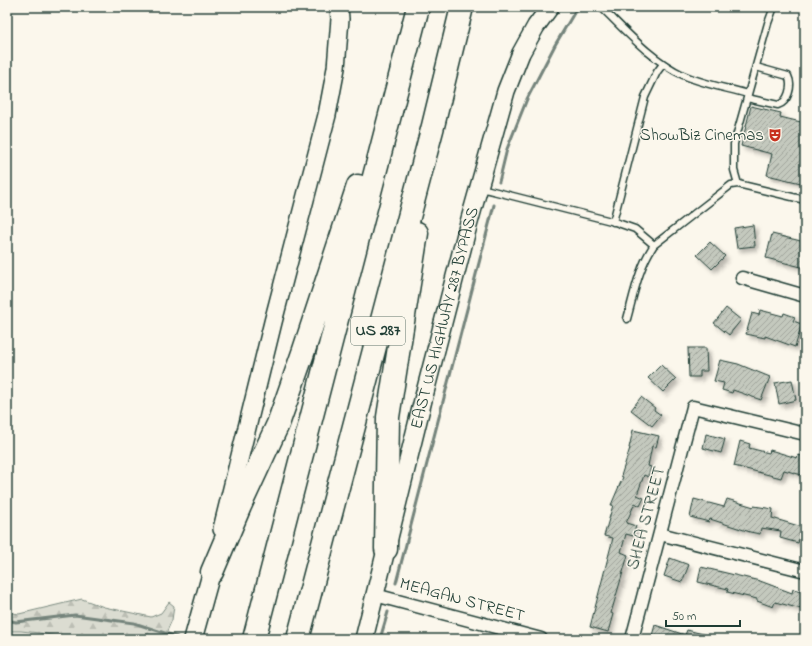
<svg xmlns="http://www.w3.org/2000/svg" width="812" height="646" font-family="'Indie Flower',sans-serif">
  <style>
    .forest { fill: url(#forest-firs); stroke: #7d8c82 }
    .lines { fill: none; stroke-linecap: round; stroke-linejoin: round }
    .stream { stroke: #74847b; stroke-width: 3 }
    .building { fill: url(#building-hatch); stroke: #1f3d34; filter: url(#shadow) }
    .service-casing { stroke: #1f3d34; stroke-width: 9 }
    .minor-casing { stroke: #1f3d34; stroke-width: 15 }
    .secondary-casing { stroke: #1f3d34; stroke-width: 20 }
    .motorway-casing { stroke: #1f3d34; stroke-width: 25 }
    .service { stroke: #fbf7ec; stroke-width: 6 }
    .minor { stroke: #fbf7ec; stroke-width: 12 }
    .secondary { stroke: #fbf7ec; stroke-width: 17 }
    .motorway { stroke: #fbf7ec; stroke-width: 22 }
    .labels { text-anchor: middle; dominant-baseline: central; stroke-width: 3; stroke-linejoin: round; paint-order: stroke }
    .shield { fill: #fbf7ec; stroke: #61756b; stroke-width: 1 }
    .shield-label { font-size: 16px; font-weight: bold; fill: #1f3d34 }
    .poi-label { font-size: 17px; fill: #1f3d34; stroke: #fbf7ec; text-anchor: end }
    .street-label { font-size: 17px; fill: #1f3d34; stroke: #fbf7ec }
  </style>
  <defs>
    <pattern id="forest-firs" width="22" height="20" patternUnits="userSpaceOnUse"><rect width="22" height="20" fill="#dbdcd1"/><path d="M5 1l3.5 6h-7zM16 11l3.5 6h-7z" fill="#bcbeb4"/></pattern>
    <pattern id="building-hatch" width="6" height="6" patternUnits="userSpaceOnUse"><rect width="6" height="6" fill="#c4c9be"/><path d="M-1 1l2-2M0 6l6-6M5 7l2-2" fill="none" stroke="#9fa49b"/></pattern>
    <filter id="shadow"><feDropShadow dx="3.5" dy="3.5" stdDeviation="2" flood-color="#0004"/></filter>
  </defs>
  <rect width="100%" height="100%" fill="#fbf7ec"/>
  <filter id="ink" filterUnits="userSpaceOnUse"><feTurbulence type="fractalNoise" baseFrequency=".025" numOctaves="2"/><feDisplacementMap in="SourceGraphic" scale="8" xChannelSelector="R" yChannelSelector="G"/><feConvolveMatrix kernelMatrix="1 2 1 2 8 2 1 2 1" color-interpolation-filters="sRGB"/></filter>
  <g filter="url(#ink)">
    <path class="forest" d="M82 599 104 607 151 617 161 613 169 602 174 606 172 620 167 631V639H75L39 633 21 631H7V612L19 614Z"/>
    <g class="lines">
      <path class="stream" d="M499 182 507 149 527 99 555 45 577 8
        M396 583 494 205
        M7 620 16 622 75 615 134 623 177 637
        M380 639 388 612"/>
    </g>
    <path class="building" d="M751 106 781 113 780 117 805 123V184L767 175 772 154 741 146Z
      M753 225 755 246 737 248 734 228Z
      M772 234 805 242V268L766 258Z
      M710 242 725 256 712 269 697 255Z
      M726 308 741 320 729 335 714 323Z
      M760 310 783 316 784 313 795 317 793 321 802 324 795 347 765 336V338L746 334 752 313 759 315Z
      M688 348H706L707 371H700V377H689Z
      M720 360 738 364 770 377 761 400 733 390 732 393 722 390 724 383 714 381Z
      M661 365 676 379 663 392 648 378Z
      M792 380 796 400 779 404 775 383Z
      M641 397 655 408 654 410 661 415 652 426 631 410Z
      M633 430 659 436 656 447 652 446 648 466 651 467 648 477 644 475 637 495 644 498 640 506 635 503 626 523 636 526 633 536 626 534 621 552 628 555 611 613 613 614 608 632 590 627 613 538 604 536 613 505H611L623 477 621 476 630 448H629Z
      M706 434 725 439 721 453 703 448Z
      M740 441 750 444 749 448 769 453 770 450 797 458 798 455 805 457V476L784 470 781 478 734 466Z
      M694 499 724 507 727 499 754 507V506L773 509 772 518 802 527 798 543 780 538 781 531 761 528 760 534 750 532 710 519 709 522 690 517Z
      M670 558 689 565 682 582 664 576Z
      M701 567 760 581 792 593 793 589 805 592V610L775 602 773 607 757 601V599L727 592 728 589 698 582Z
      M655 625 685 635 687 630 711 636V639H651Z"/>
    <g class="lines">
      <g class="service-casing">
        <path id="service" d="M601 7C626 31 651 60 683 75 703 84 727 88 748 94
          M747 98 778 105C788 102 793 86 788 76L756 67
          M738 184 734 170V144L768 23 774 7
          M481 188 615 222 635 229 654 245 731 185 738 184 805 200
          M613 222 645 97 657 72 663 64
          M627 319C634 294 639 266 654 245"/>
      </g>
      <g class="minor-casing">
        <path id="minor" d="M742 278 805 296
          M660 534 805 571
          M375 595 541 639
          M632 639 693 407 805 434"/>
      </g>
      <g class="secondary-casing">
        <g id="secondary">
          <path d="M222 529 273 322 327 115 336 68 340 19 339 7"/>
          <path d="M193 639 215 560"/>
          <path id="s1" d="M364 639 423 400 468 226 506 91 521 53 536 26 550 7"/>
        </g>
      </g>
      <g class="motorway-casing">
        <path id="motorway" d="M386 549 388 417 417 233
          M212 572 240 506 278 424 304 350 358 186
          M254 639 418 7
          M298 639 433 126 462 7"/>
      </g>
      <use href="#service" class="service"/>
      <use href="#minor" class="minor"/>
      <use href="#secondary" class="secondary"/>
      <use href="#motorway" class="motorway"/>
    </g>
  </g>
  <defs>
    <g id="theatre-bare" transform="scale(1.08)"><path d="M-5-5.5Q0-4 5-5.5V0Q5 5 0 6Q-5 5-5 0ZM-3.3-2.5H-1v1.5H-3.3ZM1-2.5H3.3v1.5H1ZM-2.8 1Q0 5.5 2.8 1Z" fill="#c8321e" stroke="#fbf7ec" stroke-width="2.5" paint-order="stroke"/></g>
  </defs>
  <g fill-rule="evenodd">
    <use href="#theatre-bare" x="775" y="135"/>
  </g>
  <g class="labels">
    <rect class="shield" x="351" y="317" width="54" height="28" rx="3"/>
    <g class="shield-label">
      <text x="378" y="331">US 287</text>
    </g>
    <g class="poi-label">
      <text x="764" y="135">ShowBiz Cinemas</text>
    </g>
    <g class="street-label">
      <text stroke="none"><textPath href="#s1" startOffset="331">EAST US HIGHWAY 287 BYPASS</textPath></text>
      <text transform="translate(646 518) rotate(-75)">SHEA STREET</text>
      <text transform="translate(462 600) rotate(15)">MEAGAN STREET</text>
    </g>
  </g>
  <rect width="812" height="646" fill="none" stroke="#fbf7ec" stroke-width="24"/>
  <rect x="12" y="12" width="788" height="622" fill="none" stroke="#1f3d34" stroke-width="1.5" filter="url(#ink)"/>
  <path d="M666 620v6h74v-6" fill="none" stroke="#1f3d34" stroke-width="2"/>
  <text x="672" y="620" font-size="12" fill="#1f3d34" stroke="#fbf7ec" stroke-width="3" paint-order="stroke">50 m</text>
</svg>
